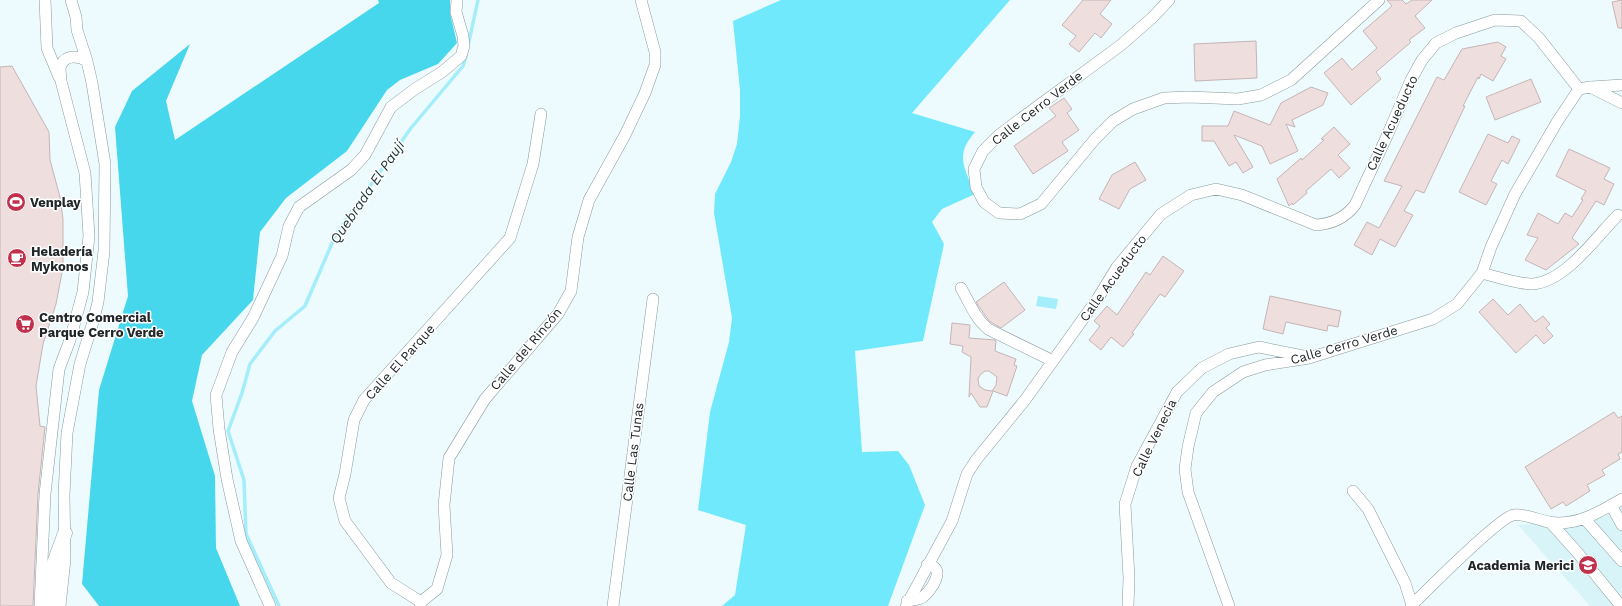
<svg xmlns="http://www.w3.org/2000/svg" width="1622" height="606" font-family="'Work Sans',sans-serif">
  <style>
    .built { fill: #d9f4f9 }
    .green { fill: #70e9fd }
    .forest { fill: #47d7ed }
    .water { fill: #a4edfa }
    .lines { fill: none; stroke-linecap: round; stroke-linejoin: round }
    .stream { stroke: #a4edfa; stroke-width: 3.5 }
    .building { fill: #efdede; stroke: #c5b4b5; fill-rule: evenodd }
    .minor-casing { stroke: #88999c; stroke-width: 12 }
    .major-casing { stroke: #88999c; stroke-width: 15 }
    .minor { stroke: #fff; stroke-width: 11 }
    .major { stroke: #fff; stroke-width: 14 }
    .labels { text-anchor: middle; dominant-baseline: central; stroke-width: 3; stroke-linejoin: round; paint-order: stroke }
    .street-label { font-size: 13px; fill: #212729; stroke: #fff }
    .poi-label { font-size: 13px; font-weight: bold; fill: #212729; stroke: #fff; text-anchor: start }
    .water-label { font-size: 14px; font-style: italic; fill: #1a3236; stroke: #fff }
  </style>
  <rect width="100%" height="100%" fill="#edfbfe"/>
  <path class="built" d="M1622 506V606H1590L1518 525 1604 517Z"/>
  <path class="green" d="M781 0H1010L912 113 975 132C954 156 965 168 975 194L942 209 932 222 944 244 923 341 855 351 862 452 898 451 909 465 925 505 888 606H722L735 595 746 525 698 510 710 412 729 342 732 318 714 213 715 194 731 162 737 144 740 116V90L733 21Z"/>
  <path class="forest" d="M378 0H450V13L457 43 438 64 400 80 387 90 347 151 286 198 260 232 253 300 202 355 192 401 215 476 216 548 240 606H99L82 584 99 390 128 296 115 127 132 91 190 44 166 101 175 140 379 3Z"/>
  <path class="water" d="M1038 296 1058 299 1056 309 1036 306Z"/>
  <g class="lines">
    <path class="stream" d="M468 46 478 0
      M279 606 246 534 244 480 228 431 242 393 250 364 275 331 305 306 336 234 411 128 463 66 466 56"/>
  </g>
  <path class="building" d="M1083 0H1111L1100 14 1112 24 1101 38 1095 33 1079 52 1069 44 1076 36 1062 25Z
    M1387 0H1402L1406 4 1412 0H1432L1415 16 1425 28 1409 40 1411 42 1376 72 1381 79 1351 105 1324 73 1342 58 1352 70 1377 48 1363 31 1392 6Z
    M1622 0V28H1618L1612 2Z
    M1256 41 1257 78 1195 81 1194 44Z
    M1498 42 1506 47 1501 56 1506 59 1493 81 1481 74 1479 79 1478 77 1463 106H1465L1424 193 1416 190 1404 211 1413 215 1395 247 1380 239 1372 255 1354 245 1367 222 1379 228 1402 186 1384 181 1437 77 1444 80 1462 49Z
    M12 66 49 132 50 160 60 197 63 219V267L56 304 43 344 36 386 40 426 45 427 38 494 33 606H0V67Z
    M1531 79 1541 102 1495 120 1486 97Z
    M1311 87 1328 93 1323 105 1292 120 1295 127 1286 124 1298 151 1270 164 1262 146 1234 135 1253 167 1243 173 1236 162 1229 166 1214 141H1202V126H1228L1234 111 1270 125 1281 103Z
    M1064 98 1072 109 1067 113 1079 130 1062 142 1068 151 1033 174 1014 146 1056 116 1049 108Z
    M1334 127 1350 144 1338 155 1350 168 1339 178 1331 169 1306 191 1307 193 1293 205 1292 203 1289 206 1277 179 1301 158 1302 160 1324 140 1321 139Z
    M1488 134 1508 143 1512 136 1520 140 1508 164 1502 160 1491 181 1497 184 1486 205 1459 192Z
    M1569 149 1610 168 1604 179 1614 184 1604 205 1596 201 1572 238 1579 244 1546 270 1525 260 1538 238 1527 235 1538 213 1558 224 1565 213 1572 217 1583 200 1581 199 1586 191 1556 176Z
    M1135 162 1146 180 1130 189 1119 209 1099 199 1112 175Z
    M1163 256 1184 271 1165 297 1160 294 1132 333 1134 334 1123 347 1111 337 1101 350 1089 340 1100 326 1094 321 1107 306 1117 315 1146 272 1150 275Z
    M1004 282 1025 310 1001 328 989 321 976 302Z
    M1270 296 1341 311 1338 327 1328 325 1327 331 1286 322 1283 334 1263 329Z
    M1493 299 1508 315 1520 304 1535 322 1543 316 1550 324 1546 328 1553 336 1544 344 1536 335 1516 353 1479 312Z
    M952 323 970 325 969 338 995 340 996 341 995 351 1016 359 1014 365 1017 366 1007 396 993 391 987 407H980L971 393 969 397 971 357 962 352 963 346 950 344ZM985 371H989L997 377 996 385 992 391 985 390 979 386 978 379 980 375Z
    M1614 412 1618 418 1622 416V452L1618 454 1620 459 1602 470 1605 475 1587 485 1590 491 1566 506 1563 502 1551 509 1525 467Z"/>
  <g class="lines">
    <g class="minor-casing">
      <path id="minor" d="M45 0 47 48 59 77
        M71 0 76 17 77 30 87 61
        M1169 0 1152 18 1121 45 1019 120 999 135 983 151 974 169 976 187 984 202 999 213 1020 214 1041 204 1095 139 1113 121 1133 109 1164 98 1189 97 1238 99 1261 95 1291 80 1379 0
        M1591 87 1622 85
        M1579 89 1590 87 1622 103
        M1482 273C1493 276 1523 285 1533 284 1566 281 1596 237 1618 215
        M961 288C969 302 975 318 988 329L1053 361
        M1353 491 1368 509 1405 583 1412 605
        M1611 505 1622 525
        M1584 518 1622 561
        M1550 522 1577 552 1621 606
        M907 601C912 600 919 600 923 597 931 590 948 567 927 565
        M421 602 437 589 447 555 444 505 449 458 485 399 558 314 571 291 578 237 589 200 625 135 645 93 655 65V52L641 0
        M40 606 45 494 59 369 70 340 83 292 89 236 85 173 61 81C61 76 59 69 61 65 66 54 79 56 87 61L92 83 105 164 104 251 98 302 93 322 80 364 67 433 64 495 65 559 60 606
        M270 606 241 541 227 479 219 429 216 395 232 352 253 318 282 256 289 226 299 207 351 170 365 155 391 107 415 89 442 72 461 56 464 46 463 36 456 12 457 0
        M420 606 421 602 391 583 345 521 339 498 345 474 354 420 364 400 510 238 533 164 541 114
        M613 606 653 299
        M906 606 952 521 967 474 976 460 1025 400 1098 298 1117 267 1161 214 1191 195 1216 189 1242 195 1316 225C1332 224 1345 218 1355 205L1387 136 1411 80 1422 60 1436 43 1456 33 1495 20 1521 21 1539 38 1579 89
        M1128 606 1129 578 1125 504 1137 466 1177 392 1202 368 1229 354 1259 347 1303 356
        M1229 606 1188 492 1185 469 1188 447 1196 413 1213 392 1243 372 1265 365 1309 358 1433 319 1457 304 1482 273 1491 247 1515 194 1557 122 1579 89
        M1411 606C1426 591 1498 519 1513 515 1522 513 1539 520 1549 522 1575 527 1600 512 1622 499"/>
    </g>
    <g class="major-casing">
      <path id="major" d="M50 606 54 563 65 533"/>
    </g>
    <use href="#minor" class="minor"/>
    <use href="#major" class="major"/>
  </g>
  <defs>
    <g id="stadium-disc" transform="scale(1)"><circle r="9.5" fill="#c1304d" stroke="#fff"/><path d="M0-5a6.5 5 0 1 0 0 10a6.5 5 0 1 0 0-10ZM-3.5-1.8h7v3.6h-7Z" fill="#fff"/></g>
    <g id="cafe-disc" transform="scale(1)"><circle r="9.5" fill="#c1304d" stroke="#fff"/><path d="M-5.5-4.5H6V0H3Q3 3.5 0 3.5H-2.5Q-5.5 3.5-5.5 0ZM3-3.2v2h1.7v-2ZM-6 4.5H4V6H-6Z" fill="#fff"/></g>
    <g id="supermarket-disc" transform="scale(1)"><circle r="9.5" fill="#c1304d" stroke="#fff"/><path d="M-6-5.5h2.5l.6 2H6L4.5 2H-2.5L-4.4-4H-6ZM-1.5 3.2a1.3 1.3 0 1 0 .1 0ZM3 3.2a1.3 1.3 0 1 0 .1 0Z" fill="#fff"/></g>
    <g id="school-disc" transform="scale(1)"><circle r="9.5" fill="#c1304d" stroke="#fff"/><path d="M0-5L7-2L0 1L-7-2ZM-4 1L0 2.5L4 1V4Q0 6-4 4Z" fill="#fff"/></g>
  </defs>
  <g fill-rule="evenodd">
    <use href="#stadium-disc" x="16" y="202"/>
    <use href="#cafe-disc" x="17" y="258"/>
    <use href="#supermarket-disc" x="25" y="324"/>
    <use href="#school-disc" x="1588" y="565"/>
  </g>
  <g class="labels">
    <g class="street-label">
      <text transform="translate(1037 108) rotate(-38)">Calle Cerro Verde</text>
      <text transform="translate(1392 123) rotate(-65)">Calle Acueducto</text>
      <text transform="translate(1113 278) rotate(-54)">Calle Acueducto</text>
      <text transform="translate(1344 345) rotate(-16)">Calle Cerro Verde</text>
      <text transform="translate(526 349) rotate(-50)">Calle del Rincón</text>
      <text transform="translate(400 362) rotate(-48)">Calle El Parque</text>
      <text transform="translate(1154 438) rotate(-64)">Calle Venecia</text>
      <text transform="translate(633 452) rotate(-83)">Calle Las Tunas</text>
    </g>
    <g class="poi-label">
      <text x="30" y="202">Venplay</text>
      <text x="31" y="251">Heladería<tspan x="31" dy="15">Mykonos</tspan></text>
      <text x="39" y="317">Centro Comercial<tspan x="39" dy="15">Parque Cerro Verde</tspan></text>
      <text x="1574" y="565" text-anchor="end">Academia Merici</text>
    </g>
    <g class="water-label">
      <text transform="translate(367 192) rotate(-56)">Quebrada El Paují</text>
    </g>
  </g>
</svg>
